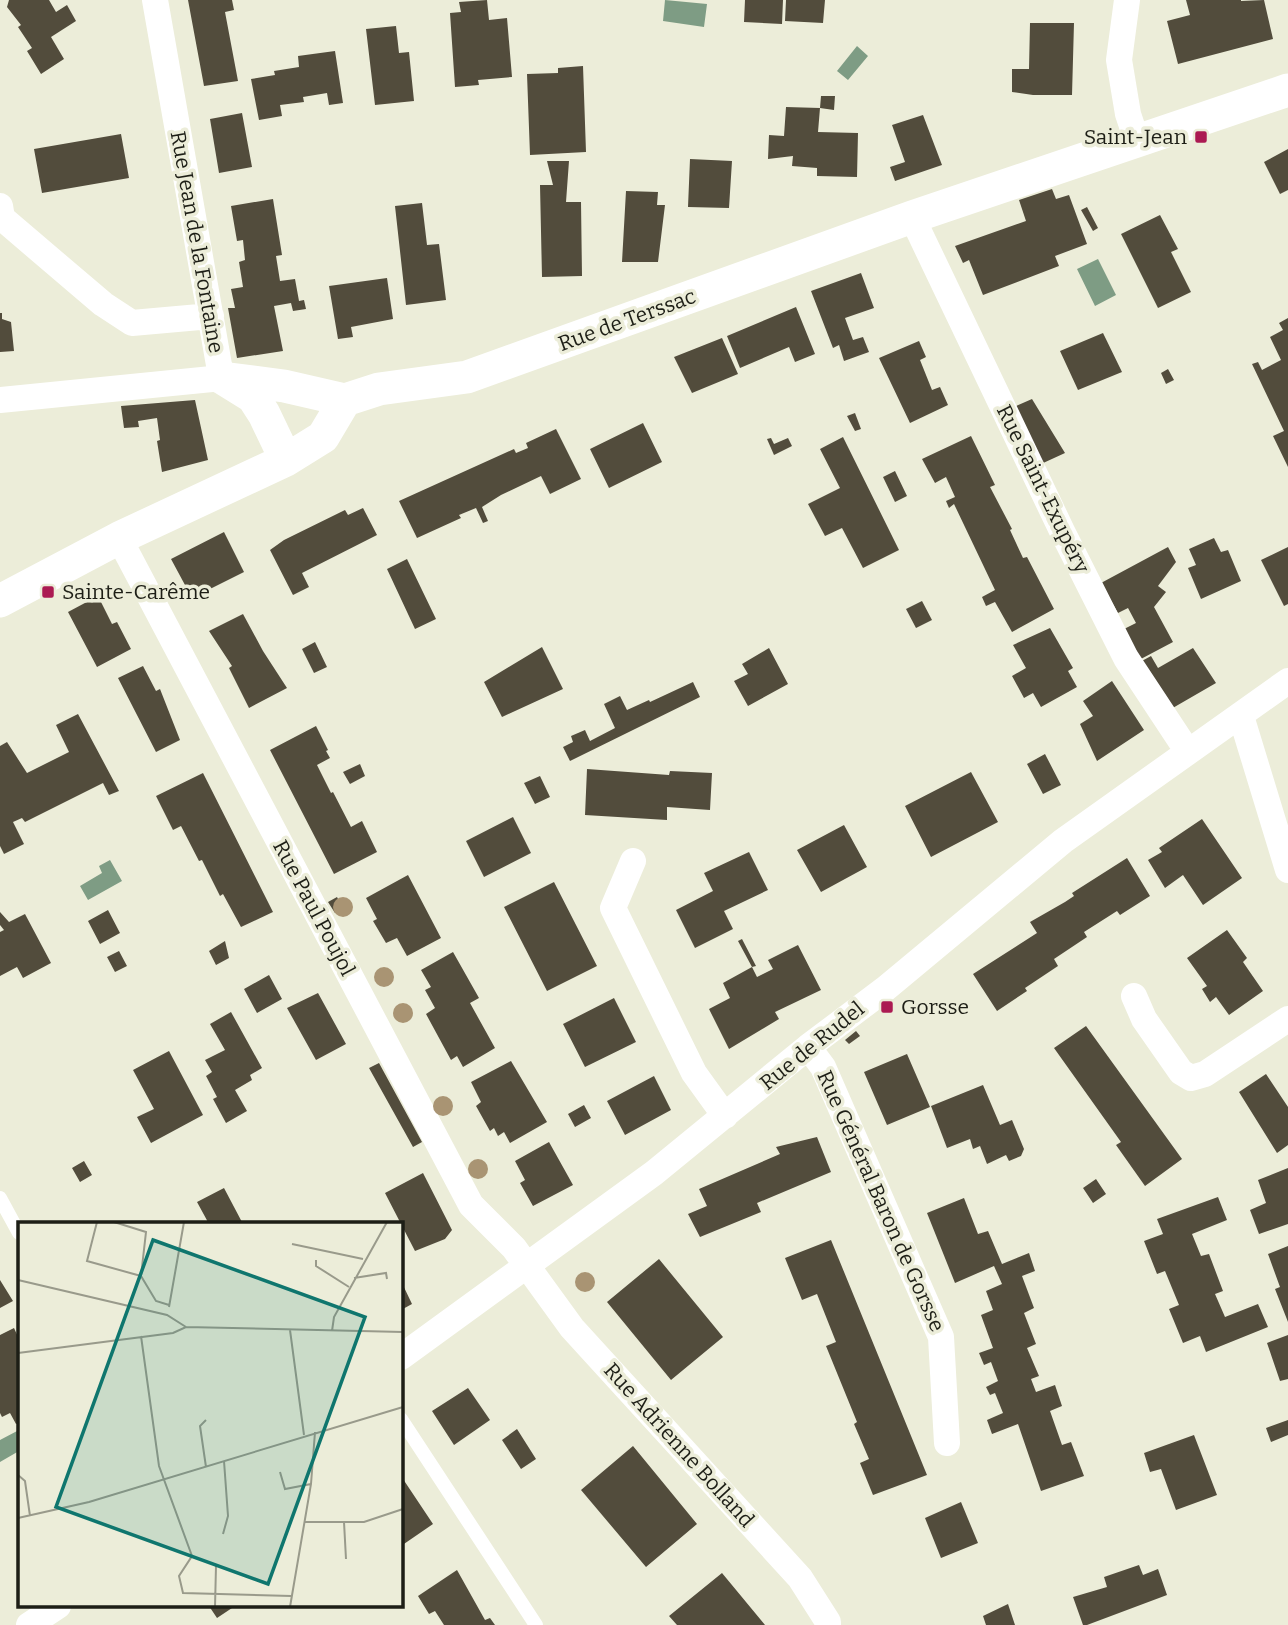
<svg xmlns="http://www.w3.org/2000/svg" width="1288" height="1625" font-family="Bitter,serif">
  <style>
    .water { fill: #7e9c84 }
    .building { fill: #524c3c }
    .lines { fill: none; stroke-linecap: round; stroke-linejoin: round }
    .service { stroke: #fff; stroke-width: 14 }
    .minor { stroke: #fff; stroke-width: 26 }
    .tertiary { stroke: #fff; stroke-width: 33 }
    .tree { fill: #a99473 }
    .poi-dot { fill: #ab1a52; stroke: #ecedd9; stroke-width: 2.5 }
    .labels { text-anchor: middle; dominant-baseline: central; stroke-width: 7; stroke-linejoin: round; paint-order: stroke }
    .poi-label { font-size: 21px; fill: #1d1e16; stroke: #ecedd9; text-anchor: start }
    .street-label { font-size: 21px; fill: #1d1e16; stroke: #ecedd9 }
    .inset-road { fill: none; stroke: #999a8b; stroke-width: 2 }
    .view { fill: #0f766e; fill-opacity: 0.15; stroke: #0f766e; stroke-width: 3.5 }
    .inset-edge { fill: none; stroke: #1d1e16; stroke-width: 3.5 }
  </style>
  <rect width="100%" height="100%" fill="#ecedd9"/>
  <path class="water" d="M665 0 707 4 704 27 663 21Z
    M857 46 868 56 848 80 837 71Z
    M1098 259 1116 295 1095 306 1077 269Z
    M110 860 122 881 88 900 80 886 102 873 99 866Z
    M19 1430V1451L0 1462V1440Z"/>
  <path class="building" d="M9 0H49L56 12 67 5 76 21 51 37 64 59 41 74 27 51 32 48 18 27 21 25 7 7Z
    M188 0H232L234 10 225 12 238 81 204 86Z
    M487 0 489 20 507 18 512 77 478 80 479 85 455 87 450 13 461 12 459 2Z
    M745 0H783L782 24 744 22Z
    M786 0H825L823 23 785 21Z
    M1186 0H1241V1L1264 0 1273 39 1178 64 1167 21 1190 15Z
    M1030 23H1074L1072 95H1033L1012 92V69H1029Z
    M396 26 399 53 409 52 414 101 375 105 366 29Z
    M335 51 343 103 329 105 327 93 303 97 304 102 280 105 282 116 259 120 251 79 275 75 274 71 299 67 298 56Z
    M583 66 586 152 530 155 527 74 558 73V68Z
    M821 96H835L834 110 820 108Z
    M786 107 820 108 818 132 858 133 857 177 817 176V168L792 166 793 156 768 159 769 135 784 136Z
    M242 113 252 167 219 173 210 119Z
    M923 115 942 165 895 181 890 167 905 162 892 125Z
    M121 134 129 178 42 193 34 149Z
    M1288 149V190L1280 194 1264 162Z
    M690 159 732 161 729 208 688 207Z
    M547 161H569L566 202H581L582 276 542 277 540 185H553Z
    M1052 189 1056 199 1069 195 1087 244 1055 256 1059 266 983 295 969 260 963 263 955 246 1026 221 1019 200Z
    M626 191 658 192 657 205H665L658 262H622Z
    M273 199 282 255 276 256 280 281 295 279 299 301 304 300 306 309 293 311 291 303 274 306 283 351 237 358 228 308H235L231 289 243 287 239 262 245 260 243 240 237 241 231 206Z
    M422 203 427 245 439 244 446 300 406 305 395 206Z
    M1087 207 1098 228 1093 231 1081 210Z
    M1160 215 1178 249 1171 252 1191 292 1158 308 1121 234Z
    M861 273 874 308 845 318 853 340 863 337 869 352 844 361 839 345 833 348 811 291Z
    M387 278 393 319 351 327 353 337 338 339 329 286Z
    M796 307 815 354 795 362 789 347 740 368 727 336Z
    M0 313H2V319L11 322 14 351 0 352Z
    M1288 318V467L1273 436 1284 431 1252 364 1258 362 1262 370 1281 360 1270 337 1283 330 1279 323Z
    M1103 333 1122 372 1078 390 1060 351Z
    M722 338 738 374 692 393 674 357Z
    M919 341 926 357 920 360 932 390 940 387 948 405 910 423 879 358Z
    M1168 369 1174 380 1166 384 1161 373Z
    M1032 399 1065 453 1041 464 1014 407Z
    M195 400 208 460 162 472 157 441 160 440 157 418 138 421 139 427 124 428 121 406Z
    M855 413 861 429 855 431 847 416Z
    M643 423 662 462 609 488 590 449Z
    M556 429 581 479 550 494 541 476 501 495 482 507 488 521 483 523 476 508 459 515 461 518 417 538 399 501 514 449 516 453 528 448 526 443Z
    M971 436 995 485 990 487 1012 529 1010 530 1023 558 1027 557 1054 609 1012 632 995 602 986 606 982 597 995 590 954 504 949 508 946 501 955 497 946 477 935 483 922 459Z
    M843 437 899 550 863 568 842 528 825 536 808 504 840 488 820 449Z
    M771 438 774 444 788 438 792 446 774 455 767 439Z
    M895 471 907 496 895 502 883 477Z
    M363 508 377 535 302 573 309 587 293 595 270 550 284 540 345 510 348 515Z
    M224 532 244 572 192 598 171 559Z
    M1214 538 1221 552 1228 550 1241 581 1201 599 1188 568 1196 565 1189 549Z
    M1168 547 1176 562 1158 586 1166 592 1154 607 1173 642 1139 660 1122 630 1136 623 1128 608 1118 613 1101 583Z
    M1288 547V604L1284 606 1261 560Z
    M407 559 436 619 415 629 387 569Z
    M98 596 112 624 117 622 131 649 97 667 68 612Z
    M922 601 932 620 916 628 906 609Z
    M243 614 263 651 287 688 249 708 229 668 232 666 209 631Z
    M1050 628 1073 668 1068 671 1077 687 1041 707 1033 693 1024 698 1012 676 1026 668 1013 645Z
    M315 642 327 667 314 673 302 649Z
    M542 647 563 689 502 717 484 682Z
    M769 648 788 684 748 706 734 681 748 674 742 664Z
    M1193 648 1216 683 1171 709 1140 662 1151 656 1158 668Z
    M143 666 156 691 160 689 180 740 156 752 118 678Z
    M1112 681 1144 730 1097 761 1080 724 1093 716 1083 701Z
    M693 682 700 697 570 761 563 747 573 742 571 736 585 730 590 741 615 728 604 704 620 696 627 710 649 700 650 702Z
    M78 714 119 791 109 795 103 783 25 822 22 818 13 822 24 844 4 854 0 846V746L7 742 27 773 69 752 56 725Z
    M316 726 328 750 326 751 330 758 317 765 331 793 333 792 351 827 362 821 377 852 334 874 270 750Z
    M1045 754 1061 785 1043 794 1027 764Z
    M360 764 365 776 350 784 343 772Z
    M587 769 669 775 670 771 712 773 710 810 667 807V820L585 815Z
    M971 772 998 822 931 857 905 806Z
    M203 773 273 912 241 927 223 894 220 896 202 860 199 861 181 826 173 830 156 796Z
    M540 776 550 797 535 804 524 783Z
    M513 817 531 853 484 877 466 841Z
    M1202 819 1242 878 1203 905 1183 875 1165 888 1148 860 1162 852 1159 848Z
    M844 825 867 867 821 892 797 850Z
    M749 852 768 890 724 911 733 929 695 948 676 910 713 891 704 873Z
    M1127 858 1150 896 1120 915 1117 911 1084 932 1087 937 1054 959 1058 966 1025 988 1027 991 997 1011 973 974 1037 933 1030 922 1065 902 1074 896 1072 893Z
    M408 875 441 938 407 956 397 938 386 943 373 921 377 919 366 898Z
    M554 882 597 966 547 991 504 907Z
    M337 897 343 909 335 913 328 902Z
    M108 910 120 933 100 944 88 921Z
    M0 912 9 922 25 914 51 963 23 978 17 967 0 976V932L4 930 0 925Z
    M1227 930 1247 958 1243 962 1263 991 1229 1015 1216 997 1210 1002 1202 989 1207 986 1187 958Z
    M742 939 756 966 752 967 757 977 773 969 768 960 798 945 821 990 775 1012 779 1019 729 1049 709 1009 730 998 723 983 752 967 738 941Z
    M225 941 229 958 216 965 209 951Z
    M119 951 127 966 115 972 107 957Z
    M453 952 479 998 470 1003 495 1048 463 1067 457 1056 451 1060 426 1014 435 1008 425 990 431 987 421 970Z
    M269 975 282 999 257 1013 244 989Z
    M318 993 346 1044 316 1060 287 1008Z
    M614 998 636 1042 585 1067 563 1024Z
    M231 1012 262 1068 250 1075 252 1080 235 1090 247 1111 226 1123 213 1099 217 1097 206 1076 212 1072 205 1060 225 1050 210 1024Z
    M1086 1026 1182 1159 1145 1186 1116 1145 1121 1142 1054 1048Z
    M856 1031 860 1036 849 1044 845 1040Z
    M169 1051 203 1115 151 1143 137 1117 154 1109 133 1070Z
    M907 1054 930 1107 887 1125 864 1072Z
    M511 1061 547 1122 510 1143 504 1132 498 1136 494 1128 490 1131 476 1106 481 1102 471 1082Z
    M379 1063 422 1142 413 1147 369 1068Z
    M1266 1074 1288 1107V1145L1277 1153 1239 1092Z
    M654 1076 671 1110 625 1135 607 1101Z
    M983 1085 1000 1125 1012 1120 1024 1149 1021 1156 1009 1161 1006 1155 987 1164 980 1146 973 1149 970 1139 947 1148 931 1106Z
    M584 1105 591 1118 575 1127 568 1114Z
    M817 1137 831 1172 757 1203 761 1212 700 1237 688 1214 707 1206 699 1189 780 1154 776 1147Z
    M549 1142 573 1185 533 1206 520 1183 525 1180 515 1161Z
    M84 1161 92 1175 80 1182 72 1168Z
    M1288 1168V1224L1259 1234 1250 1210 1266 1203 1258 1180Z
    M423 1173 452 1230 445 1239 415 1251 385 1193Z
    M1096 1179 1106 1194 1093 1203 1083 1188Z
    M224 1188 243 1224H209L197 1202Z
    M1218 1197 1227 1220 1192 1234 1201 1256 1209 1254 1223 1291 1215 1294 1225 1317 1258 1304 1268 1327 1206 1352 1200 1336 1183 1343 1169 1309 1179 1305 1165 1271 1157 1274 1144 1241 1163 1234 1157 1219Z
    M964 1198 978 1234 988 1231 1002 1264 1029 1253 1035 1271 1022 1276 1034 1308 1024 1313 1036 1344 1027 1348 1039 1376 1031 1379 1036 1392 1055 1385 1062 1406 1050 1411 1062 1445 1071 1442 1084 1476 1041 1491 1018 1424 992 1434 987 1420 1003 1413 995 1393 990 1395 986 1387 998 1381 991 1362 984 1365 979 1353 993 1348 981 1315 993 1310 986 1291 1002 1284 994 1266 955 1283 927 1213Z
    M831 1240 927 1475 873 1495 860 1463 869 1459 854 1424 857 1422 826 1346 836 1342 817 1294 802 1300 785 1258Z
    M1288 1246V1322L1275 1289 1280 1287 1268 1254Z
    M659 1259 723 1337 671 1380 607 1302Z
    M0 1280 13 1301 0 1308Z
    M401 1281 412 1304 401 1310Z
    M14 1328 19 1339V1423L16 1424 10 1413 2 1417 0 1413V1335Z
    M1288 1335V1379L1280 1381 1267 1343Z
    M468 1388 490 1420 454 1445 432 1411Z
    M1288 1420V1435L1271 1442 1266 1428Z
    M517 1429 536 1459 521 1469 502 1440Z
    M1194 1435 1217 1495 1176 1510 1161 1469 1150 1472 1144 1453Z
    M633 1446 697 1524 646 1567 581 1490Z
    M401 1476 433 1524 401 1546Z
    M961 1502 978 1543 941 1558 925 1518Z
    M1139 1565 1143 1575 1158 1569 1167 1595 1087 1625H1083L1073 1597 1107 1587 1104 1577Z
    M457 1570 485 1620 490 1618 495 1625H444L435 1611 429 1614 418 1596Z
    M722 1573 765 1625H677L669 1616Z
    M1008 1604 1015 1625H986L983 1616Z
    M209 1606H235L217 1618Z"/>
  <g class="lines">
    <path class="service" d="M0 1198 19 1233
      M401 1419 536 1625"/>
    <path class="minor" d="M1127 0 1119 60 1128 114 1137 141
      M0 206 2 218 103 304 132 323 211 316
      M912 217 1062 531 1126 658 1188 752
      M0 400 222 378 219 365 155 0
      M119 538 471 1205 514 1248 572 1328 800 1578 828 1622V1625
      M1241 716 1288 870
      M633 861 613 908 694 1073 725 1116
      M1134 996 1144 1019 1181 1072 1191 1078 1205 1074 1288 1019
      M808 1047 823 1067 941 1337 947 1443
      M401 1357 654 1173 808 1047 885 989 1063 841 1288 681
      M29 1625 58 1606"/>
    <path class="tertiary" d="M222 378 284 386 345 400
      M224 379 253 397 264 414 286 460
      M0 601 119 538 286 460 323 437 345 400 379 389 467 377 912 217 1288 90"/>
  </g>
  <g class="tree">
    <circle cx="343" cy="907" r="10"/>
    <circle cx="384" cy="977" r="10"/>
    <circle cx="403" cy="1013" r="10"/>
    <circle cx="443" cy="1106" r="10"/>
    <circle cx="478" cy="1169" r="10"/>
    <circle cx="585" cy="1282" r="10"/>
  </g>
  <g class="poi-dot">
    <rect x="1194" y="130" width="14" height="14" rx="3.5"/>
    <rect x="41" y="585" width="14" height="14" rx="3.5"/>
    <rect x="880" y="1000" width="14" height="14" rx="3.5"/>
  </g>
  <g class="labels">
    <g class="poi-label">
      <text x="1187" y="137" text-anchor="end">Saint-Jean</text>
      <text x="62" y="592">Sainte-Carême</text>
      <text x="901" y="1007">Gorsse</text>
    </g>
    <g class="street-label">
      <text transform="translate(197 242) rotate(80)">Rue Jean de la Fontaine</text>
      <text transform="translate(627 320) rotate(-20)">Rue de Terssac</text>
      <text transform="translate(1043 489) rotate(64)">Rue Saint-Exupéry</text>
      <text transform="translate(314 908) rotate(62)">Rue Paul Poujol</text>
      <text transform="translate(812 1046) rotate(-39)">Rue de Rudel</text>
      <text transform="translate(881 1201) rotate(66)">Rue Général Baron de Gorsse</text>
      <text transform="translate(679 1445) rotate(48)">Rue Adrienne Bolland</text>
    </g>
  </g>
  <g transform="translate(18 1222)">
    <rect width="385" height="385" fill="#ecedd9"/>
    <path class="inset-road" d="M79 0 69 39 123 54M96 0 128 10 123 54 138 79 151 83M274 22 345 37M298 38V44L331 65M336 56 368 51 369 57M0 58 149 93 168 105M151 85 166 0M272 108 286 213M314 109 316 95 369 0M123 114 141 244 174 334 161 354 165 371 273 374M0 131 155 111 168 105 385 110M188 245 182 204 188 198M262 250 267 267 293 262M0 253 7 259 12 294M0 296 71 280 385 185M286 300H346L385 287M326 300 328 337M205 312 210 294 206 239M197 385 198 344M272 385 293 262 297 210"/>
    <path class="view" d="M135 18 347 95 250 362 38 285Z"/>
    <rect width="385" height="385" class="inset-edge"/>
  </g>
</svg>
